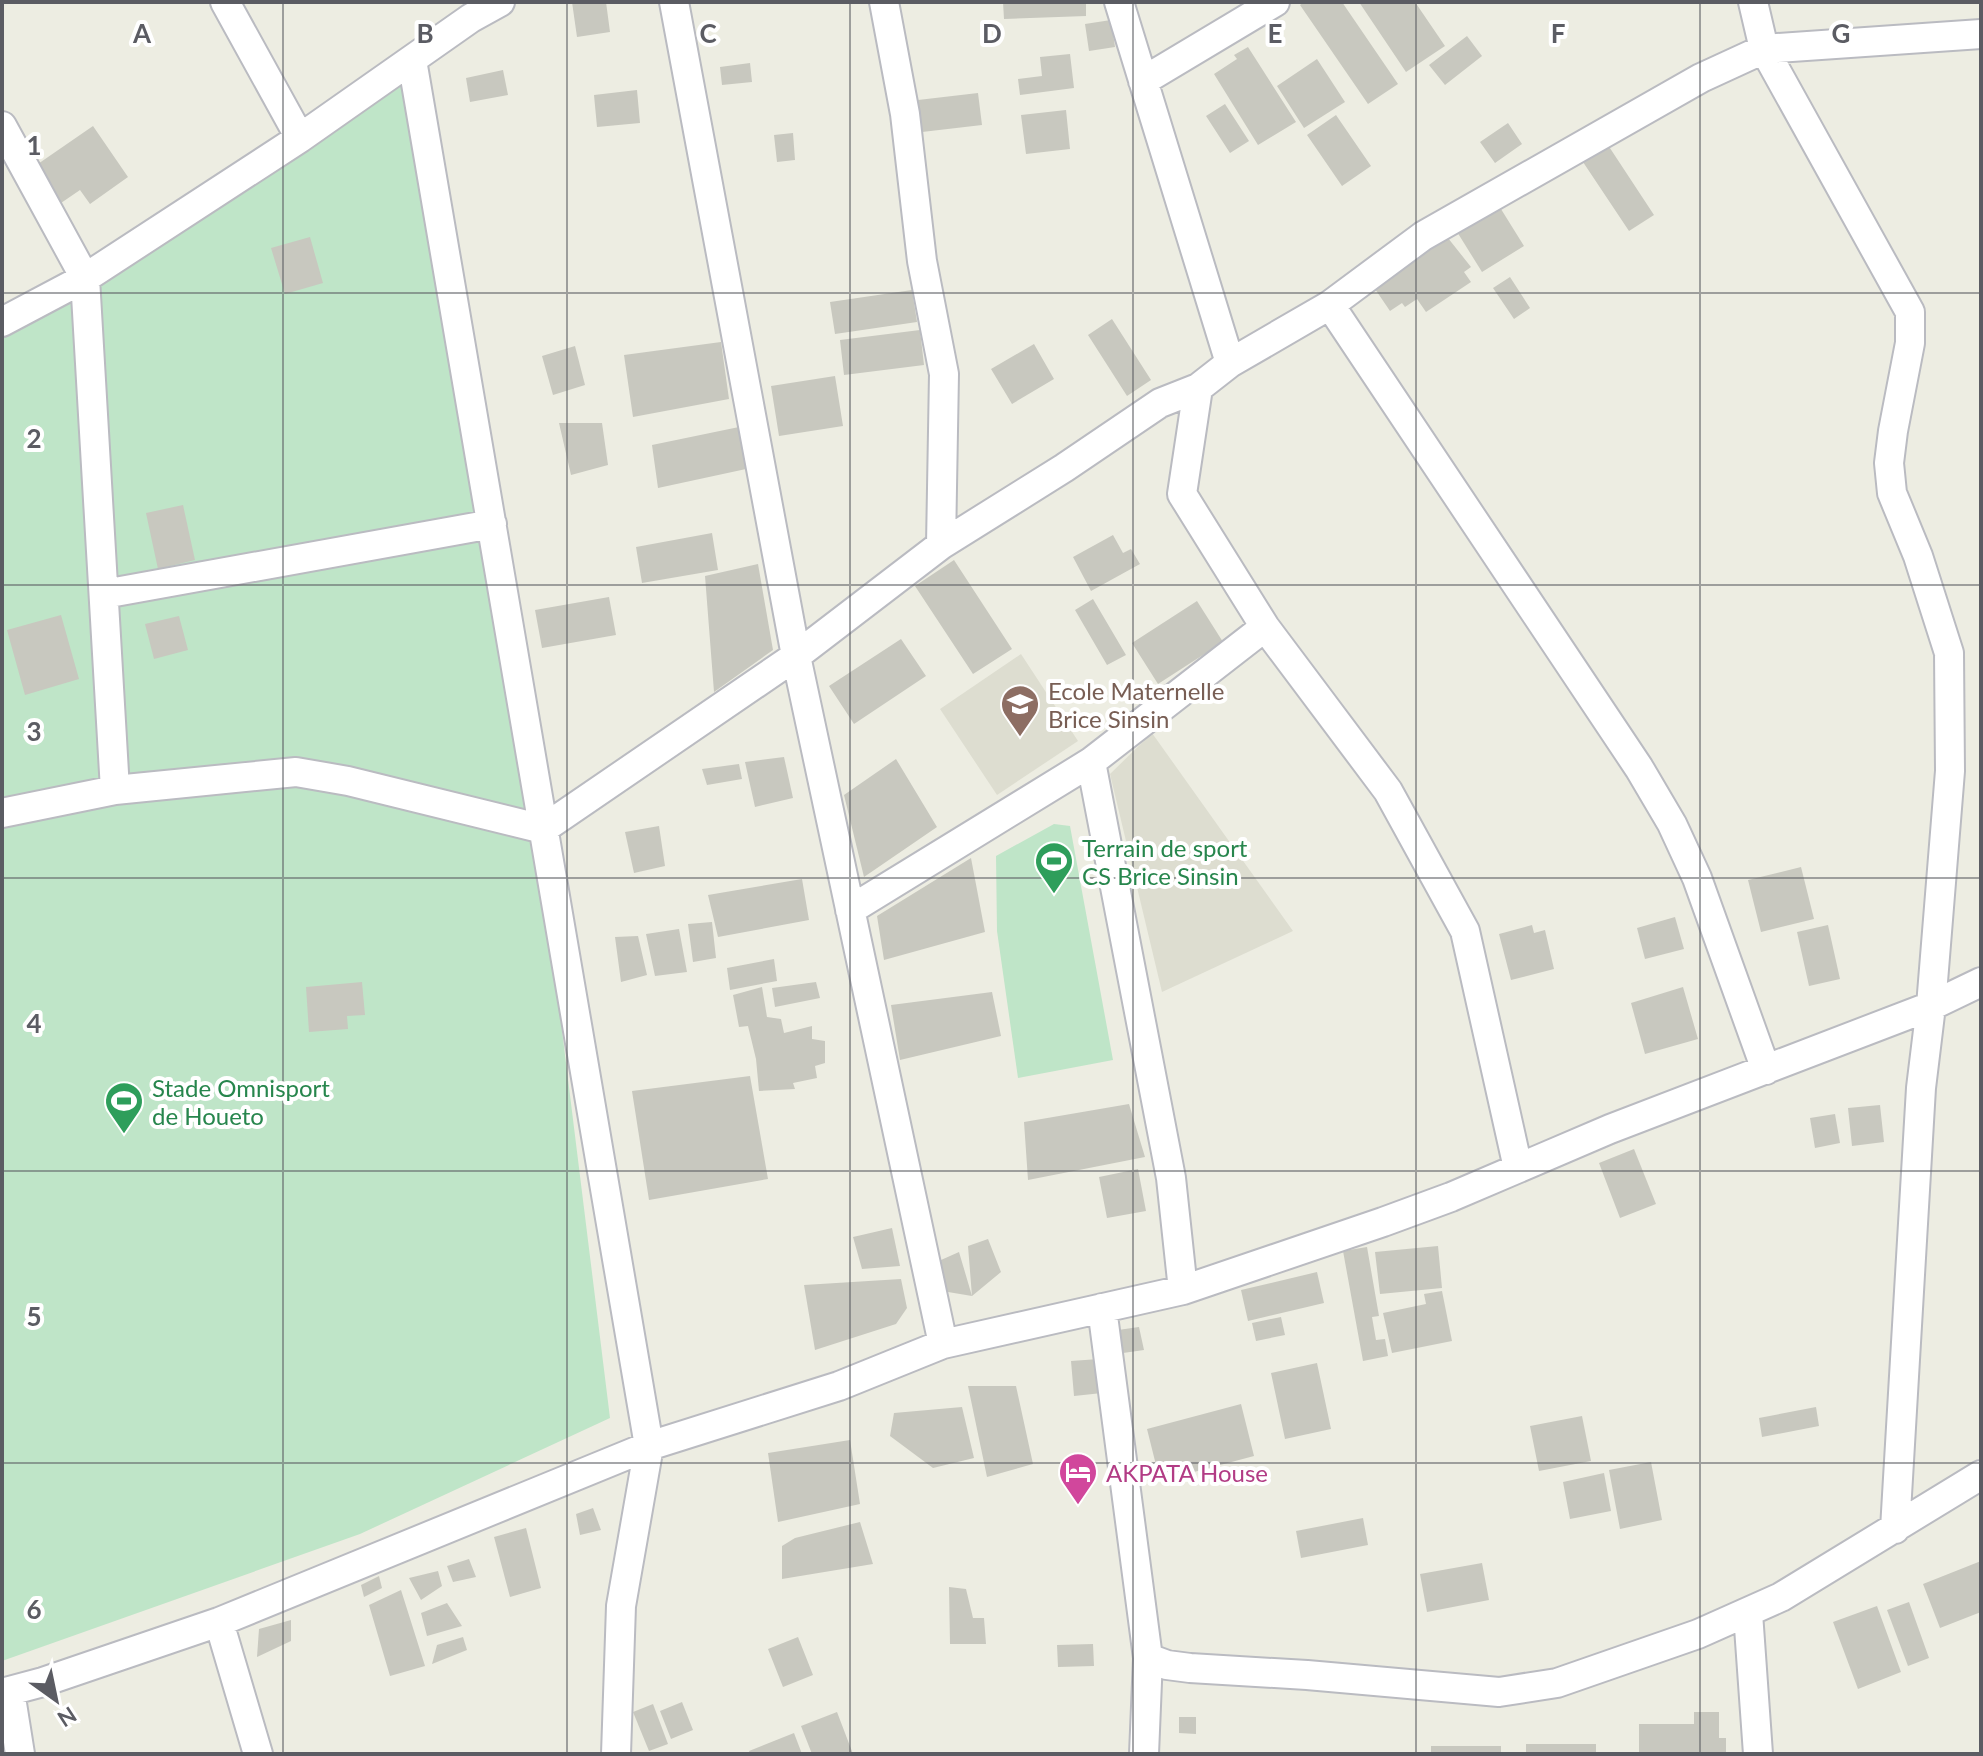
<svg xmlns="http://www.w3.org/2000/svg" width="1983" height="1756" font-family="Lato,sans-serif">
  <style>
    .education { fill: #ddddd0 }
    .green { fill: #bfe5c8 }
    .building { fill: #c8c8bf }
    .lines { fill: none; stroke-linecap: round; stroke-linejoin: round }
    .street-casing { stroke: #babbc1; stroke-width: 32 }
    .street { stroke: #fff; stroke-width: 28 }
    .grid { fill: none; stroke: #5b5c63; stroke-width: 2; stroke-opacity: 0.55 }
    .labels { text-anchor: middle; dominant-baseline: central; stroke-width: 8; stroke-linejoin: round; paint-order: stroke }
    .education-label { font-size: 24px; fill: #785e54; stroke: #fff; text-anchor: start }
    .leisure-label { font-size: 24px; fill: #27864d; stroke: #fff; text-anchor: start }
    .hotel-label { font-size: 24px; fill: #b23c85; stroke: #fff; text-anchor: start }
    .grid-label { font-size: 26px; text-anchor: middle; font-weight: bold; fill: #5b5c63; stroke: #fff; stroke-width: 8; stroke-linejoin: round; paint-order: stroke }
  </style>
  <rect width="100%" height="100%" fill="#edede2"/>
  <path class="education" d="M1021 654 1078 741 997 795 940 709Z
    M1152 733 1293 931 1162 992 1110 774Z"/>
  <path class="green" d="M400 74 538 837 610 1418 360 1534 2 1661V316Z
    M1054 824 1070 826 1113 1060 1018 1078 997 931 996 856Z"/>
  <path class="building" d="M572 2H606L610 32 577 37Z
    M1003 2H1086V16L1004 19Z
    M1304 2H1342L1398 84 1368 104 1300 5Z
    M1359 2H1415L1445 46 1406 72Z
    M1111 20 1115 47 1089 51 1085 24Z
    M1467 36 1482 56 1445 85 1429 65Z
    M1248 47 1296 122 1258 145 1214 74 1237 59 1234 55Z
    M1070 54 1074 88 1020 95 1018 79 1042 76 1040 57Z
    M1317 59 1345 102 1304 128 1277 86Z
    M750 63 752 82 722 85 720 67Z
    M503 70 508 95 470 102 466 78Z
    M637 90 640 123 597 127 594 95Z
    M978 93 982 125 922 132 918 100Z
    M1225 104 1249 141 1230 153 1206 116Z
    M1066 110 1070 149 1026 154 1021 115Z
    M1336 115 1371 166 1342 186 1307 135Z
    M1508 123 1522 144 1495 163 1480 142Z
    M93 126 128 177 90 204 80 190 61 203 35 166Z
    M793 133 795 160 777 162 774 135Z
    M1604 139 1654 215 1629 231 1579 156Z
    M1496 201 1524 246 1482 272 1454 227Z
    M1444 233 1471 267 1464 272 1471 282 1426 312 1417 299 1405 307 1402 303 1390 311 1373 286Z
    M310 237 323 283 285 294 271 248Z
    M1510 277 1530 308 1514 319 1493 288Z
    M912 290 917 322 835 334 830 302Z
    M1112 319 1151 380 1127 396 1088 335Z
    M920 330 924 365 844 375 840 340Z
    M721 342 729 399 633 417 624 355Z
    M1034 344 1054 379 1012 404 991 369Z
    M575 346 585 385 553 395 542 356Z
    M835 376 843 426 779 436 771 386Z
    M559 423H602L608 465 571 475Z
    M739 427 746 469 658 488 652 445Z
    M183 505 195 560 158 569 146 513Z
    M712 533 718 570 642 583 636 547Z
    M1113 535 1123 553 1131 549 1140 564 1091 591 1073 557Z
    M954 560 1012 649 973 674 915 586Z
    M758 564 773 650 714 692 705 576Z
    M609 597 616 635 542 648 535 610Z
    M1093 599 1126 655 1107 665 1075 610Z
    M1197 601 1223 642 1158 684 1132 643Z
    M61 615 79 679 25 695 7 630Z
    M179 616 188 650 154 659 145 624Z
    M901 639 926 676 854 724 829 686Z
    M784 757 793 798 755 807 745 762Z
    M896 759 937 827 864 877 844 795Z
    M739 764 742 779 707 785 702 769Z
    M659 826 665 866 634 873 625 832Z
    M971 858 985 932 884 960 877 916Z
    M1801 867 1814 919 1761 932 1748 880Z
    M802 879 809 920 718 937 708 895Z
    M1675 917 1684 949 1645 959 1637 928Z
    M712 922 716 958 693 962 688 924Z
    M1532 925 1534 933 1545 930 1554 969 1511 980 1499 934Z
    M1828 925 1840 979 1809 986 1797 932Z
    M679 929 687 972 655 976 646 934Z
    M638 936 647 975 621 982 615 937Z
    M774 959 777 981 730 990 727 968Z
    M362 982 365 1015 347 1016 348 1029 309 1032 306 987Z
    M816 982 820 998 775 1007 772 988Z
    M762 987 767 1017 781 1019 784 1033 812 1026V1039L825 1041V1063L815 1066 817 1078 793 1083 795 1089 759 1091 756 1059 748 1026 739 1027 733 995Z
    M1683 987 1698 1039 1645 1054 1631 1003Z
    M992 992 1001 1036 900 1060 891 1005Z
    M750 1076 768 1179 649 1200 632 1091Z
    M1129 1104 1145 1157 1028 1180 1024 1122Z
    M1880 1105 1884 1142 1852 1146 1848 1108Z
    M1835 1114 1840 1143 1815 1148 1810 1118Z
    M1634 1149 1656 1204 1620 1218 1599 1163Z
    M1138 1169 1146 1211 1107 1218 1099 1177Z
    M892 1228 900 1266 862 1269 853 1237Z
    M988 1239 1001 1272 972 1296 968 1246Z
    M1438 1246 1442 1288 1380 1294 1375 1252Z
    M1367 1247 1379 1316 1372 1317 1376 1340 1385 1339 1388 1356 1363 1361 1343 1251Z
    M959 1252 972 1296 942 1291 941 1260Z
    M1317 1272 1324 1303 1248 1321 1241 1290Z
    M901 1279 907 1308 896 1324 815 1350 804 1285Z
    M1442 1291 1452 1341 1392 1353 1383 1313 1426 1304 1424 1294Z
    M1281 1317 1285 1335 1256 1341 1252 1323Z
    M1139 1327 1144 1350 1123 1353 1118 1330Z
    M1099 1359 1102 1393 1074 1396 1071 1361Z
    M1317 1363 1331 1429 1285 1439 1271 1373Z
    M968 1386H1016L1033 1464 987 1477Z
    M1241 1404 1254 1456 1160 1481 1147 1429Z
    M962 1407 974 1458 933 1468 890 1436 894 1413Z
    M1816 1407 1819 1426 1762 1437 1759 1418Z
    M1582 1416 1591 1461 1539 1471 1530 1426Z
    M850 1440 860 1504 778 1522 768 1453Z
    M1651 1462 1662 1520 1620 1529 1609 1470Z
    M1604 1473 1611 1511 1570 1519 1563 1482Z
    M593 1508 601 1530 580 1535 576 1514Z
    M1363 1518 1368 1545 1301 1558 1296 1531Z
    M860 1522 873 1564 782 1579V1546L795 1538Z
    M526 1528 541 1588 510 1597 494 1537Z
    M469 1559 476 1577 453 1582 447 1566Z
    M1981 1561V1612L1940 1628 1923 1584Z
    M1482 1563 1489 1600 1427 1612 1420 1574Z
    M438 1571 442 1586 421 1600 409 1578Z
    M379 1576 382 1588 364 1597 361 1585Z
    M949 1587 966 1589 973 1618H984L986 1644H950Z
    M401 1590 425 1666 390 1676 369 1605Z
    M1909 1602 1929 1658 1908 1666 1887 1610Z
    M447 1603 462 1626 427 1636 421 1613Z
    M1877 1606 1901 1672 1858 1689 1833 1622Z
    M291 1620V1641L257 1657 259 1629Z
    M463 1637 467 1650 432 1664 437 1645Z
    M798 1637 813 1675 783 1687 768 1649Z
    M1093 1644 1094 1666 1058 1667 1057 1645Z
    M682 1702 693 1730 671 1739 660 1711Z
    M653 1704 668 1744 649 1751 633 1712Z
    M837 1712 853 1754H812L801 1726Z
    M1694 1712H1719V1738H1726V1754H1639V1724H1694Z
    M1179 1717H1196V1734L1179 1733Z
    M794 1733 802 1754H750L749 1751Z
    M1526 1744H1596V1754H1526Z
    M1431 1746H1501V1754H1431Z"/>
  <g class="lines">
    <g class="street-casing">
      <path id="street" d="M225 2 300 138
        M674 2 796 656 943 1344
        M884 2 905 114 922 261 944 374 941 545
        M1119 2 1230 363
        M1753 2 1764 49 1910 312V343L1893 431 1889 463 1892 493 1918 556 1949 653 1950 771 1931 1006 1921 1088 1895 1529
        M412 60 649 1446 621 1606 616 1754
        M1143 81 1275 2
        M2 126 85 278 115 790
        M1330 305 1639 768 1672 824 1697 878 1766 1070
        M2 322 85 278 300 138 471 18 500 2
        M104 594 492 524
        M1091 762 1171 1178 1183 1290
        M2 813 115 790 296 772 348 781 543 829 796 656 941 545 1064 468 1160 403 1198 388
        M850 910 1091 762 1265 627
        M1518 1168 1465 931 1388 791 1265 627 1182 494 1198 388 1230 363 1330 305 1423 236 1701 78 1764 49 1981 34
        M1102 1308 1148 1658
        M1748 1613 1758 1754
        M219 1622 258 1754
        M10 1691 20 1754
        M2 1693 43 1682 219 1622 649 1446 839 1386 943 1344 1183 1290 1383 1222 1451 1197 1610 1129 1931 1006 1981 982
        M1144 1754 1148 1658 1167 1665 1190 1668 1307 1675 1499 1692 1557 1683 1698 1634 1781 1597 1981 1475"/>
    </g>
    <use href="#street" class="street"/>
  </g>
  <path class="grid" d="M283 2V1754M567 2V1754M850 2V1754M1133 2V1754M1416 2V1754M1700 2V1754M2 293H1981M2 585H1981M2 878H1981M2 1171H1981M2 1463H1981"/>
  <defs>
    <g id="school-pin" transform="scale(2)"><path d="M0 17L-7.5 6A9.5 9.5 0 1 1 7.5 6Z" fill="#8d6e63" stroke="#fff"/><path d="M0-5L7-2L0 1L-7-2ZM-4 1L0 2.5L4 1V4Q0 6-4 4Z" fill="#fff"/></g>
    <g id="stadium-pin" transform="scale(2)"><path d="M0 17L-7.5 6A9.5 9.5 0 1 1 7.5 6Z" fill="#2e9e5b" stroke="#fff"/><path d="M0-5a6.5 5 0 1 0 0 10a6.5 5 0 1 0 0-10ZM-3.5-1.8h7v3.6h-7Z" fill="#fff"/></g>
    <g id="hotel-pin" transform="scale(2)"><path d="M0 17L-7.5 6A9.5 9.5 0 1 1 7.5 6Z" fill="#d1479c" stroke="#fff"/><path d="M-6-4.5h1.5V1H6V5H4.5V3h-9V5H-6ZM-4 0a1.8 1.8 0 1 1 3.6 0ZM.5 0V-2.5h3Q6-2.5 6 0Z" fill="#fff"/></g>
  </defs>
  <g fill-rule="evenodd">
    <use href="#school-pin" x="1020" y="704"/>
    <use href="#stadium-pin" x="1054" y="861"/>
    <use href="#stadium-pin" x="124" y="1101"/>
    <use href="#hotel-pin" x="1078" y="1472"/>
  </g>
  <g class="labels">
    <g class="education-label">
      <text x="1048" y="690">Ecole Maternelle<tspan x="1048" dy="28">Brice Sinsin</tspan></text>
    </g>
    <g class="leisure-label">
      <text x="1082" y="847">Terrain de sport<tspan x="1082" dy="28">CS Brice Sinsin</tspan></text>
      <text x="152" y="1087">Stade Omnisport<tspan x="152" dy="28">de Houeto</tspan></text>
    </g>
    <g class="hotel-label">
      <text x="1106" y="1472">AKPATA House</text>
    </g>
  </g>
  <g class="grid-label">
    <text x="142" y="43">A</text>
    <text x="425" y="43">B</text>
    <text x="708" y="43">C</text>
    <text x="992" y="43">D</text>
    <text x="1275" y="43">E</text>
    <text x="1558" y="43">F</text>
    <text x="1841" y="43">G</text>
    <text x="34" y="155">1</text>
    <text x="34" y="448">2</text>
    <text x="34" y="741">3</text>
    <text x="34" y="1033">4</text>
    <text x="34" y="1326">5</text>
    <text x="34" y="1619">6</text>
  </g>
  <rect width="1983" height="1756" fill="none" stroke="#5b5c63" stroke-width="8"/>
  <g transform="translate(56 1700) rotate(147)" stroke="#ffffff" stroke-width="6" paint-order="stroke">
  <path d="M0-6L14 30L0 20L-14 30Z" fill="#5b5c63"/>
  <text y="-12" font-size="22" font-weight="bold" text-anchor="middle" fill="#5b5c63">N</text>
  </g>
</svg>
